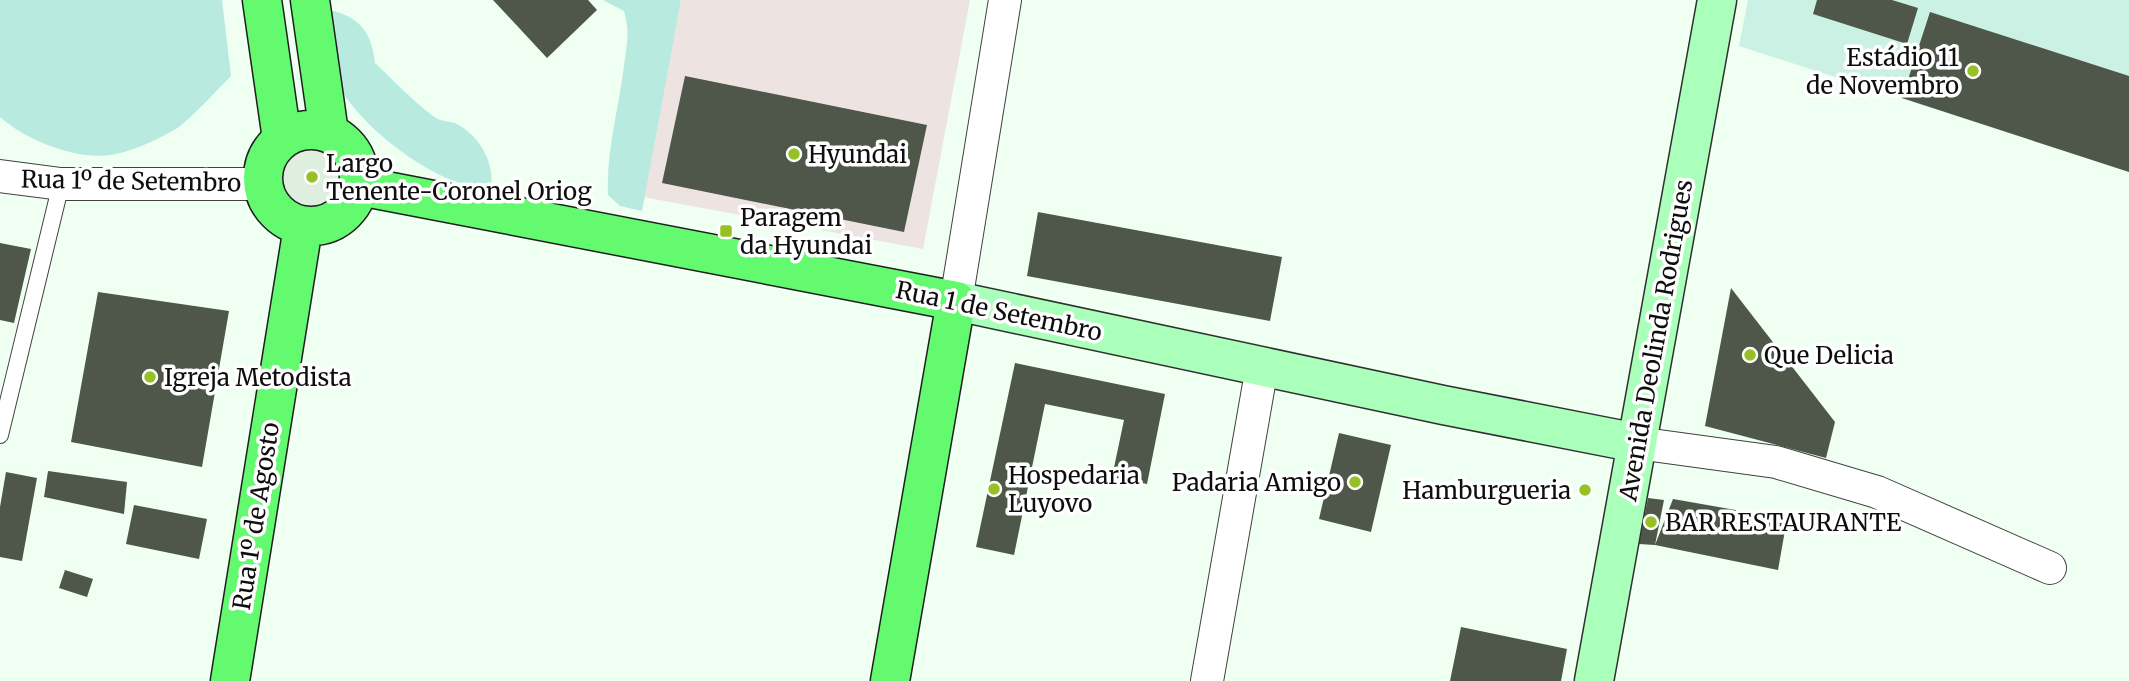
<svg xmlns="http://www.w3.org/2000/svg" width="2129" height="681" font-family="Merriweather,serif">
  <style>
    .industrial { fill: #ede4e2 }
    .green { fill: #b8eae0 }
    .pitch { fill: #caf1e4 }
    .plaza { fill: #deefdf }
    .building { fill: #4e574a }
    .lines { fill: none; stroke-linecap: round; stroke-linejoin: round }
    .lane-casing { stroke: #414141; stroke-width: 18 }
    .street-casing { stroke: #414141; stroke-width: 34 }
    .secondary-casing { stroke: #303030; stroke-width: 41 }
    .primary-casing { stroke: #1f1f1f; stroke-width: 41 }
    .lane { stroke: #fff; stroke-width: 16 }
    .street { stroke: #fff; stroke-width: 32 }
    .secondary { stroke: #afb; stroke-width: 38 }
    .primary { stroke: #64fa6f; stroke-width: 38 }
    .poi-dot { fill: #96c023; stroke: #fff; stroke-width: 2.5 }
    .labels { text-anchor: middle; dominant-baseline: central; stroke-width: 7; stroke-linejoin: round; paint-order: stroke }
    .poi-label { font-size: 24px; fill: #0e0e0e; stroke: #fff; text-anchor: start }
    .street-label { font-size: 24px; fill: #0e0e0e; stroke: #fff }
  </style>
  <rect width="100%" height="100%" fill="#effff1"/>
  <path class="industrial" d="M681 0H970L923 249 643 197Z"/>
  <path class="green" d="M0 0H222L231 76C217 90 191 119 176 129 159 139 135 150 116 154 79 162 27 141 0 117Z
    M603 0H681L642 211 620 206 608 195C606 151 619 108 624 65 627 45 630 31 624 11Z
    M334 11C362 19 372 35 375 63 393 80 417 105 436 118 442 122 451 121 457 124 479 136 495 162 491 188 477 187 461 184 449 179 406 161 344 112 330 66 325 49 325 29 322 12Z"/>
  <path class="pitch" d="M1748 0H2129V172L1739 46Z"/>
  <path class="plaza" d="M281 178a31 31 0 1 1 62 0a31 31 0 1 1-62 0Z"/>
  <path class="building" d="M493 0H588L597 10 547 58Z
    M1817 0H1892L1918 8 1907 44 1813 14Z
    M1930 12 2129 76V172L1902 98Z
    M685 76 927 125 904 232 662 183Z
    M1038 212 1282 257 1270 321 1027 276Z
    M0 243 31 249 14 323 0 320Z
    M1731 288 1835 422 1826 458 1705 426Z
    M98 292 229 311 202 467 71 442Z
    M1015 363 1165 394 1147 484 1112 477 1124 420 1045 404 1014 555 976 547Z
    M1339 433 1391 445 1371 532 1319 519Z
    M48 471 127 482 124 514 44 497Z
    M6 472 37 478 22 561 0 557V507Z
    M1648 498 1664 500 1655 545 1639 544Z
    M1673 499 1787 519 1778 570 1655 545Z
    M134 505 207 519 199 559 126 544Z
    M65 570 93 579 87 597 59 588Z
    M1461 627 1567 649 1561 681H1450Z"/>
  <g class="lines">
    <g class="lane-casing">
      <path id="lane" d="M0 435 61 184"/>
    </g>
    <g class="street-casing">
      <path id="street" d="M0 176 61 184H263
        M956 301 1005 0
        M1637 443 1776 462 1877 492 2050 568
        M1207 681 1262 367"/>
    </g>
    <g class="secondary-casing">
      <path id="secondary" d="M956 301 1443 405 1637 443
        M1594 681 1717 0"/>
    </g>
    <g class="primary-casing">
      <path id="primary" d="M262 0 282 139
        M310 0 329 133
        M263 178a48 48 0 1 1 96 0a48 48 0 1 1-96 0Z
        M360 186 956 301 890 681
        M230 681 303 227"/>
    </g>
    <use href="#lane" class="lane"/>
    <use href="#street" class="street"/>
    <use href="#secondary" class="secondary"/>
    <use href="#primary" class="primary"/>
  </g>
  <g class="poi-dot">
    <circle cx="1973" cy="71" r="7"/>
    <circle cx="794" cy="154" r="7"/>
    <circle cx="312" cy="177" r="7"/>
    <rect x="719" y="224" width="14" height="14" rx="3.5"/>
    <circle cx="1750" cy="355" r="7"/>
    <circle cx="150" cy="377" r="7"/>
    <circle cx="1355" cy="482" r="7"/>
    <circle cx="994" cy="489" r="7"/>
    <circle cx="1585" cy="490" r="7"/>
    <circle cx="1651" cy="522" r="7"/>
  </g>
  <g class="labels">
    <g class="poi-label">
      <text x="1959" y="57" text-anchor="end">Estádio 11<tspan x="1959" dy="28">de Novembro</tspan></text>
      <text x="808" y="154">Hyundai</text>
      <text x="326" y="163">Largo<tspan x="326" dy="28">Tenente-Coronel Oriog</tspan></text>
      <text x="740" y="217">Paragem<tspan x="740" dy="28">da Hyundai</tspan></text>
      <text x="1764" y="355">Que Delicia</text>
      <text x="164" y="377">Igreja Metodista</text>
      <text x="1008" y="475">Hospedaria<tspan x="1008" dy="28">Luyovo</tspan></text>
      <text x="1341" y="482" text-anchor="end">Padaria Amigo</text>
      <text x="1571" y="490" text-anchor="end">Hamburgueria</text>
      <text x="1665" y="522">BAR RESTAURANTE</text>
    </g>
    <g class="street-label">
      <text transform="translate(131 181) rotate(1)">Rua 1º de Setembro</text>
      <text transform="translate(999 311) rotate(12)">Rua 1 de Setembro</text>
      <text transform="translate(1656 340) rotate(-80)">Avenida Deolinda Rodrigues</text>
      <text transform="translate(256 516) rotate(-81)">Rua 1º de Agosto</text>
    </g>
  </g>
</svg>
